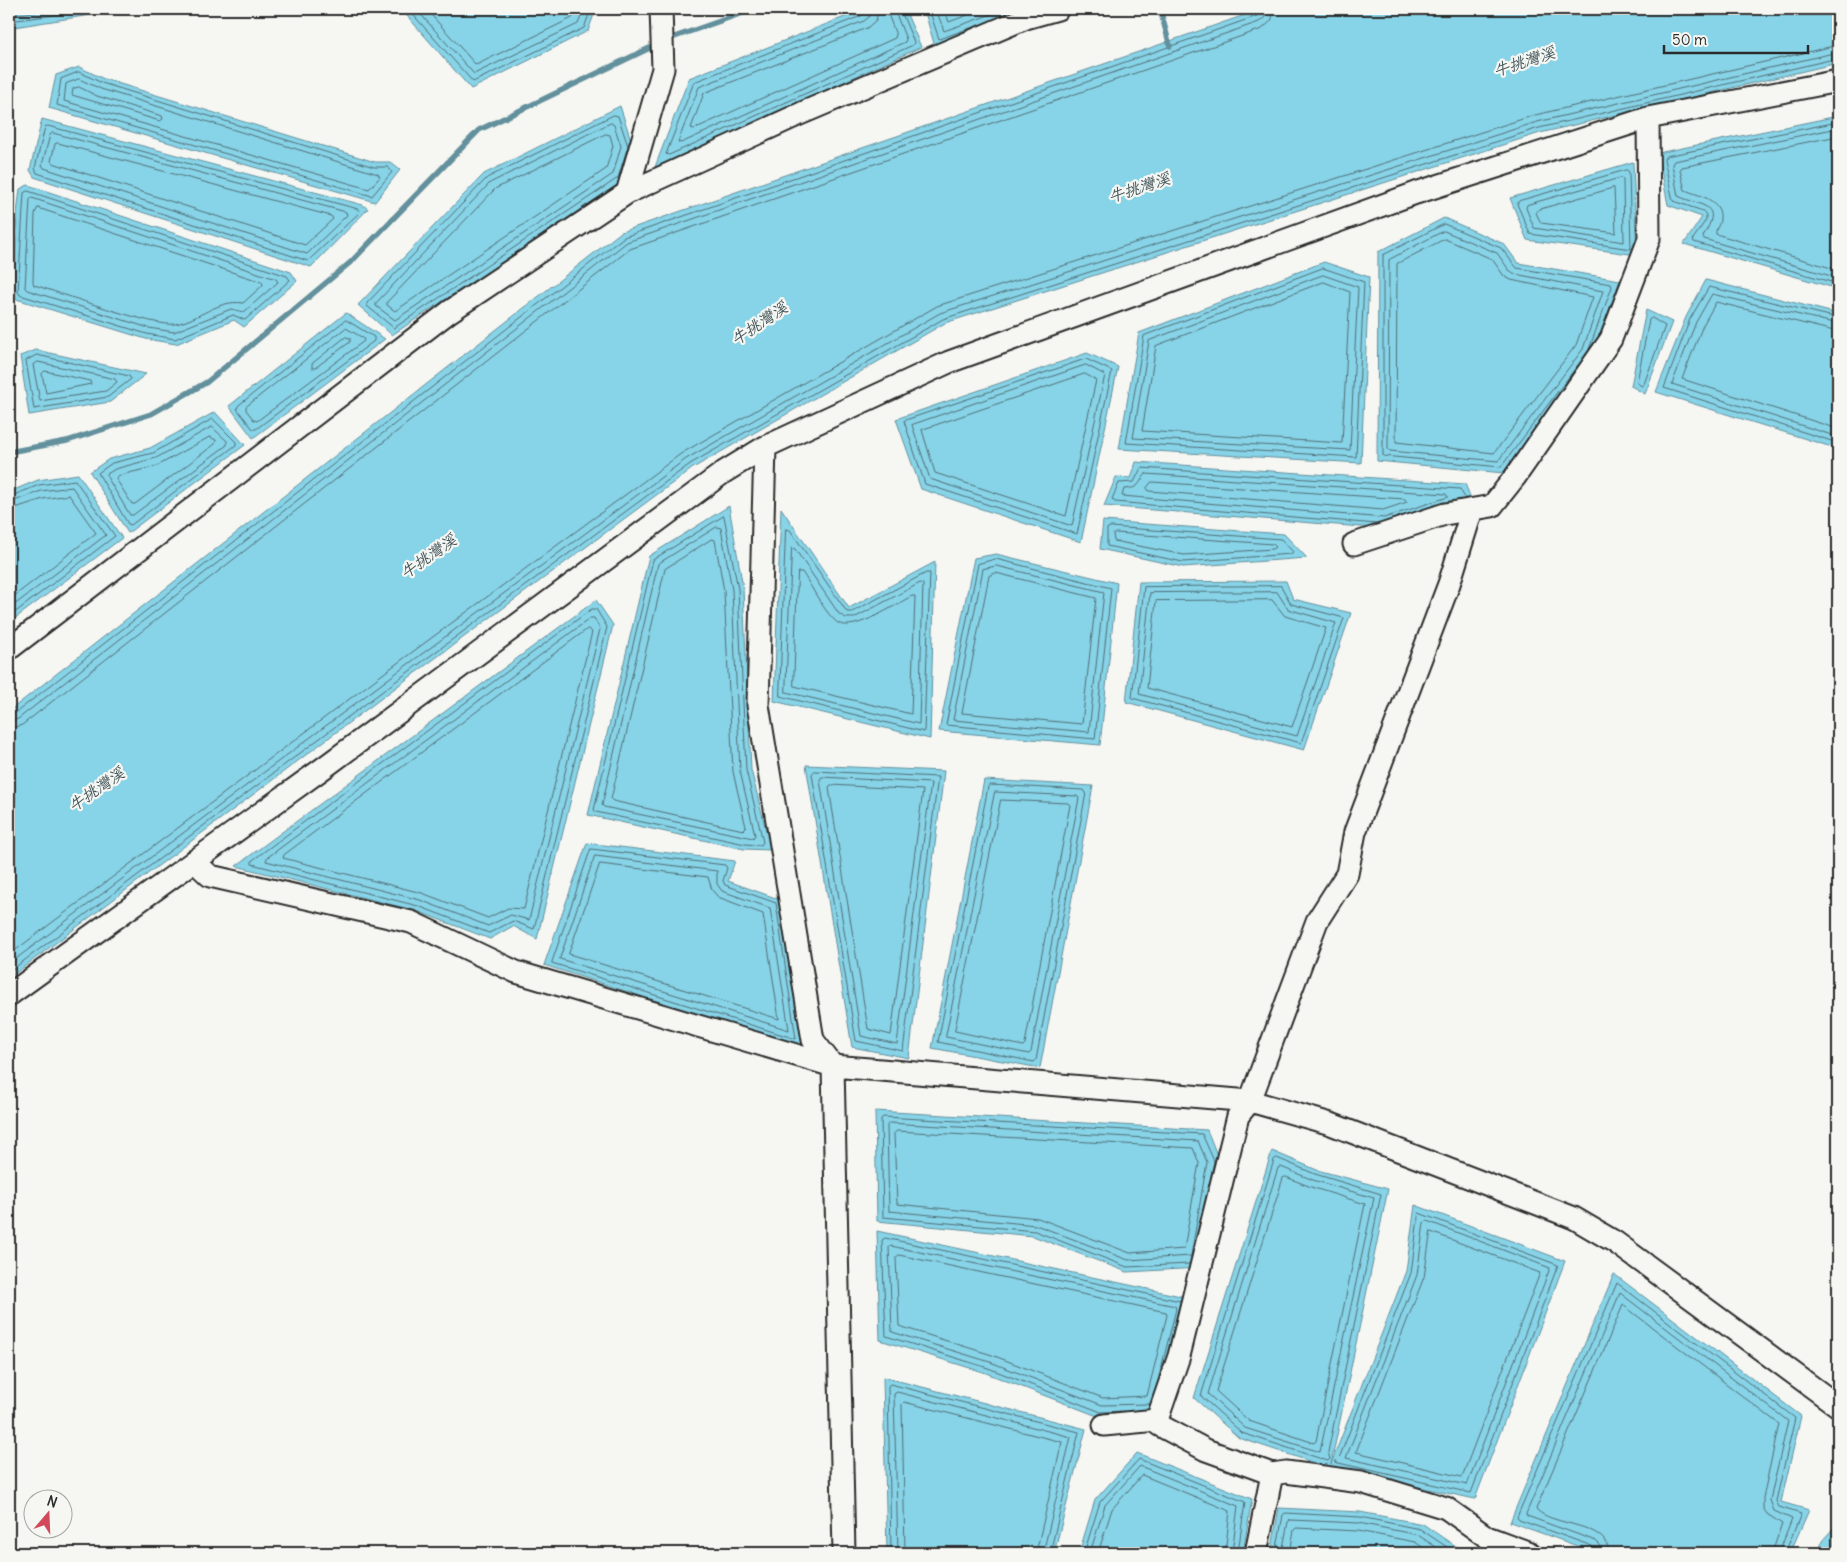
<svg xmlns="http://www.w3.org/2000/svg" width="1847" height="1562" font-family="Delius,'LXGW WenKai TC',sans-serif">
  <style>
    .water { fill: #87d3e7; stroke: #62909c }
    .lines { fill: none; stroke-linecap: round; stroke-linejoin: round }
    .shore { stroke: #506e76; stroke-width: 1 }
    .stream { stroke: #62909c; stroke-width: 5.5 }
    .minor-casing { stroke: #2b2b2b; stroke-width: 25 }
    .minor { stroke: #f6f6f2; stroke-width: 21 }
    .labels { text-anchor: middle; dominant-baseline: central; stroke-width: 4.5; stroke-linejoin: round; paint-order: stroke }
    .water-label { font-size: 16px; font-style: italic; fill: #42555a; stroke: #f6f6f2 }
  </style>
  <rect width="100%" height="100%" fill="#f6f6f2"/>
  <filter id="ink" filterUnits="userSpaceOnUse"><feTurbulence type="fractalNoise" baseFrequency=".02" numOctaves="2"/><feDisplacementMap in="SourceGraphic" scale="10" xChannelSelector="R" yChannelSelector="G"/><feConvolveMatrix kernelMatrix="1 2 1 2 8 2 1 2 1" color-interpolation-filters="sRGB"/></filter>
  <g filter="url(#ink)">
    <path class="water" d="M9 9H129L14 27 9 25Z
      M401 9H596L588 31 471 89Z
      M865 9H902L906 12 921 47 655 167 689 78Z
      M924 9H1038L935 47Z
      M1262 9H1838V63L1540 133 945 323 693 468 395 688 9 978V711L621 232Z
      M79 67 104 79 375 162H390L400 170 375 202 49 108 56 75Z
      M620 106 633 146 623 181 392 335 358 305 484 174Z
      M1838 116V289L1684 244 1702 217 1668 205 1658 153Z
      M42 119 363 205 368 209 311 267 34 177 30 170Z
      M1633 162 1637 255 1527 240 1510 198Z
      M28 185 291 272 297 281 244 327 234 320 176 344 146 339 13 298 17 213 20 189Z
      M1444 218 1504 244 1518 263 1620 280 1593 354 1504 473 1377 461 1378 252Z
      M1324 262 1369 277 1361 463 1119 449 1139 333Z
      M1706 280 1838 314V449L1656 392 1686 317Z
      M1646 310 1672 322 1645 394 1631 386Z
      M346 313 385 339 253 438 229 406Z
      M36 350 146 374 110 402 29 415 20 356Z
      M1087 353 1118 367 1081 542 921 489 896 419Z
      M215 412 245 445 128 533 90 472 109 459 150 448Z
      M1136 462 1465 484 1473 503 1386 529 1104 506 1116 477 1131 478Z
      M78 474 122 538 9 623V492L38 480Z
      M729 506 743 588 751 770 771 850 744 849 588 815 649 556Z
      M781 508 849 608 935 562 930 739 774 701Z
      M1103 521 1284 534 1307 558 1183 567 1100 549Z
      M996 554 1117 583 1100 745 939 731 974 558Z
      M1286 581 1293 599 1351 613 1304 750 1126 702 1139 582Z
      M596 600 613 625 537 939 513 926 490 939 417 911 236 866Z
      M806 765 944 771 909 1058 852 1047Z
      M984 780 1093 786 1040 1068 932 1048Z
      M587 843 735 861 728 881 781 900 804 1048 544 965Z
      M875 1111 1207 1130 1219 1160 1200 1268 1127 1272 1033 1236 877 1221Z
      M1272 1151 1317 1170 1388 1189 1331 1464 1406 1271 1415 1205 1565 1261 1475 1499 1330 1468 1239 1438 1194 1398Z
      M877 1231 1190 1298 1161 1415 1100 1417 986 1373 880 1340Z
      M1614 1274 1801 1416 1781 1502 1809 1510 1790 1553H1597L1510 1522Z
      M883 1377 1086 1429 1054 1553H887Z
      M1137 1453 1252 1499 1243 1553H1079L1095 1500Z
      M1279 1508 1360 1512 1423 1524 1465 1553H1271Z
      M1838 1523V1553H1819L1822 1541Z"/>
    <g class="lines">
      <path class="shore" d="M408 9 473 82 584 28 591 9
        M416 9 474 74 578 24 584 9
        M426 9 476 65 572 18 576 9
        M865 9 861 16 694 82 666 154 669 155 913 45 914 42 900 9
        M871 9 869 17 864 21 699 87 678 142 681 143 905 42 906 39 894 9
        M879 9 876 20 867 28 704 93 691 128 694 129 895 38 896 35 886 9
        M929 9 939 39 973 27
        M936 9 944 31 1006 9
        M944 9 949 22 984 9
        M9 15 62 9
        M9 21 101 9
        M79 72 102 83 374 167H388L392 172 372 196 57 105 61 79Z
        M79 79 101 89 378 174 380 177 369 189 64 101 66 84Z
        M79 87 97 96 162 116 163 119 160 121 72 95 73 89Z
        M614 115 618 116 628 146 618 178 394 328 367 306V303L487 178Z
        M1838 122 1666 156 1664 159 1673 201 1703 211 1706 215V220L1693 239 1694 242 1838 284
        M611 123 614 125 621 146 613 174 395 320 376 306V303L490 183Z
        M48 126 358 209 360 212 308 261 37 173 35 168 45 127Z
        M1838 128 1674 161 1672 164 1678 196C1702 207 1724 203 1703 236L1704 239 1838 278
        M53 133 346 212 347 215 307 254 44 168 42 165 50 135Z
        M606 134 610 135 613 146 606 169 395 311 387 305V302L495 189Z
        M1838 136 1682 167 1680 170 1685 190C1699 196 1722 199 1720 219 1720 225 1715 229 1716 234L1838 270
        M58 143 331 216 333 219 305 245 53 163 51 161 55 144Z
        M1627 170 1629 172 1631 249 1530 234 1517 204 1519 201Z
        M1621 178 1623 180 1624 242 1534 228 1526 208 1527 205Z
        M1614 188 1616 233 1541 223 1536 213 1538 210Z
        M28 191 287 276 290 280 245 320 233 315 175 339 147 334 20 295 18 292 24 193Z
        M32 198 276 279 278 282 244 312 231 309 174 332 149 328 27 290 25 288 30 200Z
        M38 208 262 282 263 285 243 303C218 299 199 320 175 324 157 328 58 292 34 285L33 282 35 214Z
        M1444 231 1497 253 1509 270 1515 274 1603 291 1583 349 1498 461 1390 451 1388 449 1389 260Z
        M1445 239 1492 259 1504 276 1511 280 1593 297 1576 345 1494 453 1396 442 1397 264Z
        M1323 268 1364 282 1356 457 1126 443 1144 336Z
        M1323 275 1358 287 1350 450 1133 438 1149 341Z
        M1324 282 1350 292 1342 443 1142 431 1156 346Z
        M1652 318 1665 326 1644 384 1641 386 1637 382 1649 320Z
        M1838 318 1709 287 1690 319 1664 388 1838 443
        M346 320 374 337V341L256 429H253L237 409 238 406Z
        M1838 324 1712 294 1696 322 1672 384 1838 437
        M346 328 363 338 364 341 257 421 254 420 246 410V407Z
        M1838 332 1716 302 1703 325 1682 379 1838 429
        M346 337 350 338V342L315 368H312V364Z
        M37 355 129 376 131 379 108 397 34 409 26 361Z
        M1086 359 1112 371 1077 534 925 484 904 421Z
        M38 362 115 379 117 382 106 391 40 401 33 365Z
        M1086 365 1105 375 1072 526 930 479 912 425Z
        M1577 366 1501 467 1383 456V255L1444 224 1501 248 1517 268 1611 284 1612 287 1589 349
        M45 371 90 381 91 384 46 393 42 374Z
        M1085 374 1096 380 1066 516 935 473 922 430Z
        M213 419 236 442V445L131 525 128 524 98 473 112 463 153 453Z
        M212 427 227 441V445L133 515H130L107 477V474L115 469 156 458Z
        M210 437 216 440 215 444 135 504H132L116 479 117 476 157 466Z
        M1146 474 1446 494 1448 497 1384 518 1122 496 1124 489C1141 488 1137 484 1146 474Z
        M1152 482 1405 499 1407 502 1383 510 1149 491 1147 488Z
        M9 497 39 485 75 480 115 536 9 617
        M9 503 41 491 72 487 106 535 9 609
        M9 510 43 499 69 495 96 533 9 600
        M724 516 738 589 746 770 763 842 761 845 745 844 596 812 594 810 653 560Z
        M1377 524 1115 502 1112 499 1119 483 1134 482 1141 468 1460 489 1465 498
        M717 527 721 528 732 590 740 771 755 835 753 838 604 807 602 805 658 564Z
        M1110 527 1281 539 1293 552 1291 554 1183 562 1107 546V529Z
        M786 529 790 530 847 612H852L926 573H930L924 732 780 696Z
        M1116 533 1273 544 1276 547 1273 549 1184 555 1114 541 1113 535Z
        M712 539 715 540 724 591 733 772 746 827 743 830 613 801 611 799 665 569Z
        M792 548 795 549 839 614 846 618H854L920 583 923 584 919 724 786 692Z
        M996 559 1111 588 1095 739 946 725 978 564Z
        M997 566 1104 592 1089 732 953 720 983 569Z
        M798 572H802C811 585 825 614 838 623 854 633 896 604 912 596H915L911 714 794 686Z
        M996 573 1096 598 1082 724 962 713 989 576Z
        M1281 586 1291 604 1344 618 1301 743 1132 698 1144 587Z
        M1277 592 1288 609 1336 623 1297 736 1139 694 1150 593Z
        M1272 600 1285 616 1326 628 1292 727 1147 688 1156 601Z
        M592 609H596L607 627 534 929 513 921 489 933 418 906 252 864V861Z
        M591 618H594L600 629 529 920 511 915 488 926 420 900 266 861 267 858Z
        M588 629 592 632 524 909 508 908 488 918 422 893 283 858 284 855Z
        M9 715 14 714 624 237 1257 16 1261 9
        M9 721 18 719 627 242 1259 22 1265 17 1267 9
        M9 729 22 725 630 249 1262 29 1271 21 1275 9
        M815 771 938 777 903 1051 856 1041 812 774Z
        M822 777 931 783 897 1044 861 1036 820 780Z
        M831 785 923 790 891 1035 868 1029 829 788Z
        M990 785 1084 790 1086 793 1036 1060 1034 1062 938 1042 988 787Z
        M995 792 1077 796 1079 798 1031 1052 1029 1054 946 1037Z
        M1001 800 1068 803 1070 805 1025 1044 1023 1046 955 1031Z
        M591 849 725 865 727 868 723 881 725 885 776 903 796 1039 552 963Z
        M595 856 717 871V884L722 891 770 908 789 1030 560 959Z
        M600 864 708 877 712 890 718 897 763 914 779 1019 569 954Z
        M9 955 384 673 682 453 937 306 1535 115 1838 45
        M9 964 388 679 686 459 940 313 1537 122 1838 52
        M9 972 392 684 690 464 943 319 1539 128 1838 58
        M889 1123 1198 1141 1207 1162 1191 1256 1128 1260 1036 1225 889 1211 887 1126Z
        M897 1131 1193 1148 1199 1163 1184 1249 1130 1253 1038 1218 897 1204 894 1134Z
        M1277 1158 1315 1174 1381 1194 1328 1452 1330 1459 1328 1461 1242 1433 1201 1396 1274 1160Z
        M1281 1167 1313 1180 1374 1198 1320 1452 1245 1428 1208 1394 1278 1168Z
        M1286 1177 1311 1187 1365 1204 1316 1441 1314 1443 1249 1421 1216 1391 1283 1178Z
        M1419 1213 1558 1265 1471 1493 1334 1462 1340 1456 1411 1273Z
        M1427 1221 1550 1268 1467 1485 1346 1458 1417 1275 1424 1223Z
        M1431 1232 1540 1273 1462 1477 1356 1452 1424 1277Z
        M899 1255 1166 1312 1167 1315 1147 1396 1103 1398 992 1355 899 1326 896 1258Z
        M1190 1264 1127 1267 1035 1231 883 1217 881 1119 883 1117 1202 1134 1214 1161 1211 1176
        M1150 1404 1102 1405 990 1362 892 1332 889 1247 891 1246 1175 1306 1176 1309 1159 1377
        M1124 1411 1101 1412 988 1368 886 1336 882 1240 885 1238 1180 1301
        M891 1553 888 1386 890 1384 1079 1432 1050 1553
        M898 1553 894 1394 897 1392 1071 1437 1043 1553
        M905 1553 902 1404 904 1402 1062 1442 1036 1553
        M1084 1553 1100 1502 1139 1459 1245 1502 1238 1553
        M1090 1553 1105 1505 1140 1466 1238 1506 1232 1553
        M1098 1553 1112 1509 1142 1475 1230 1511 1225 1553
        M1276 1553 1283 1515 1285 1513 1360 1517 1420 1529 1456 1553
        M1282 1553 1288 1522 1290 1520 1359 1523 1418 1535 1445 1553
        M1290 1553 1294 1530 1296 1528 1358 1531 1415 1542 1431 1553
        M1596 1553 1592 1546 1519 1520 1517 1517 1617 1283 1795 1418 1776 1501 1779 1507 1801 1514 1785 1553
        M1602 1553 1601 1546 1596 1541 1527 1516 1526 1514 1620 1293 1788 1421 1770 1500 1774 1511 1792 1519 1779 1553
        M1609 1553C1608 1521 1552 1527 1536 1509L1623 1305 1779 1424 1763 1498V1508L1767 1514 1782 1524 1772 1553"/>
      <path class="stream" d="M1160 9 1170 46
        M666 40 754 9
        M9 452 67 441 151 414 207 382 352 261 479 130 658 44"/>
      <g class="minor-casing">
        <path id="minor" d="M627 193 663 69 661 9
          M765 447 758 705 813 1040 833 1066 844 1553
          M1472 510 1449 584 1355 832 1347 874 1317 921 1250 1101 1238 1116 1179 1356 1157 1420 1159 1425 1206 1450 1272 1474 1286 1472 1361 1482 1446 1508 1487 1537 1530 1553
          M1354 544 1445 514 1492 506 1515 477 1611 339 1649 239 1648 118
          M9 649 449 312 627 193 802 113 1026 18 1058 9
          M194 861 210 876 411 922 516 972 833 1066 1250 1101 1331 1124 1574 1218 1615 1242 1838 1406
          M9 995 322 769 724 472 765 447 949 362 1416 193 1648 118 1838 81
          M1104 1425 1157 1420
          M1256 1553 1272 1474"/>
      </g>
      <use href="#minor" class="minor"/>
    </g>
  </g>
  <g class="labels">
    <g class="water-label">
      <text transform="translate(1524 61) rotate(-18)">牛挑灣溪</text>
      <text transform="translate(1139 187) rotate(-18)">牛挑灣溪</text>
      <text transform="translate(759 323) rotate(-34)">牛挑灣溪</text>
      <text transform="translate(428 556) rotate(-35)">牛挑灣溪</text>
      <text transform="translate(96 789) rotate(-35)">牛挑灣溪</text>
    </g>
  </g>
  <rect width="1847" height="1562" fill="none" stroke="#f6f6f2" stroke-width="30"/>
  <rect x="15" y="15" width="1817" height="1532" fill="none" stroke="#2b2b2b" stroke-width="2" filter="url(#ink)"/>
  <g transform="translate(48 1514) rotate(19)"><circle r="24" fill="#f6f6f2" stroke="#a5a5a2"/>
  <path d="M0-4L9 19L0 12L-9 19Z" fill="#d1495b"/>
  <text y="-8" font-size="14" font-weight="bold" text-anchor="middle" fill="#2b2b2b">N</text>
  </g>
  <path d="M1664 45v8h144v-8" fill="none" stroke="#2b2b2b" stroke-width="2.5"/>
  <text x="1672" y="45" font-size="15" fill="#2b2b2b" stroke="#f6f6f2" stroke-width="4" paint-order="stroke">50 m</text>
</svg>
